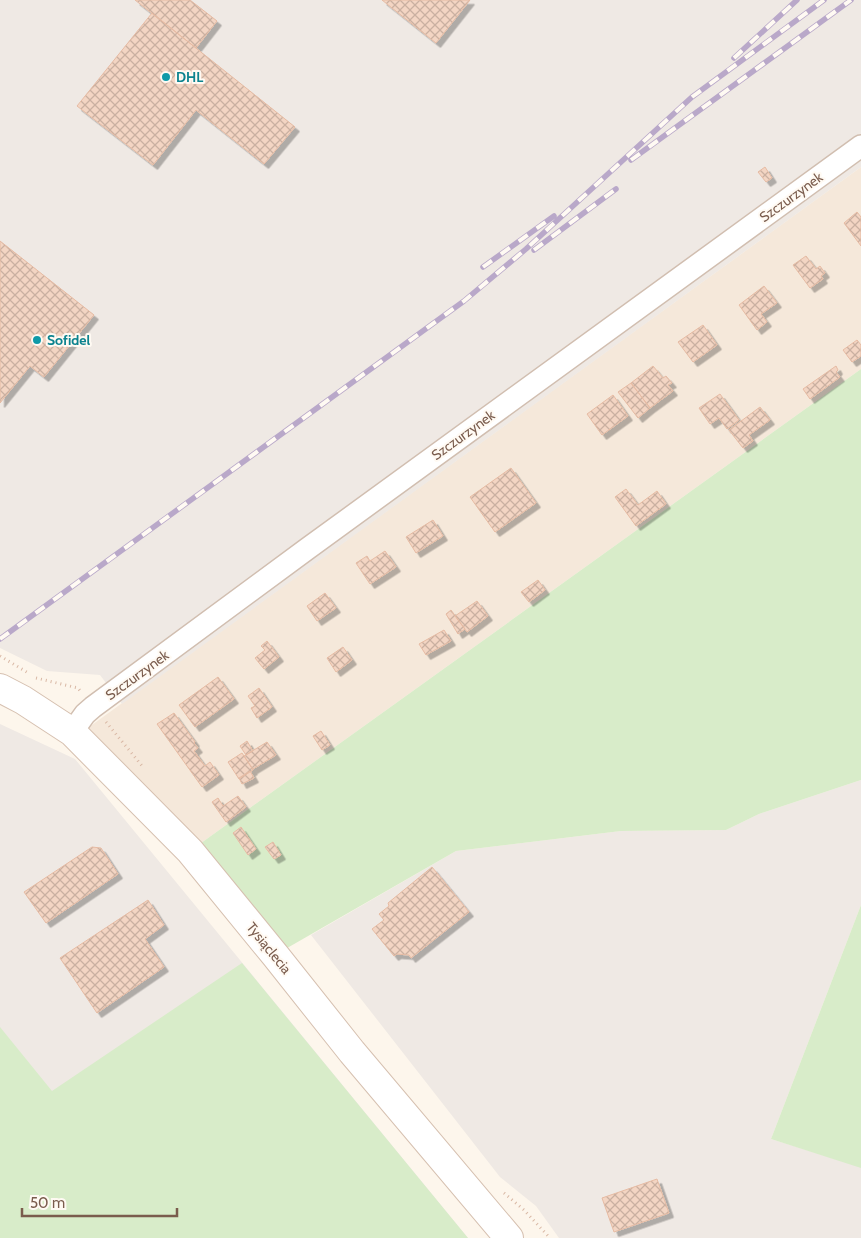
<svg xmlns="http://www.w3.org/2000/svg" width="861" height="1238" font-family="Cabin,sans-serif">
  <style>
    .residential { fill: #f5e8da }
    .industrial { fill: #efe9e4 }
    .grass { fill: #d8ecc9 }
    .building { fill: url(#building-cross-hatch); stroke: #e6bba3; filter: url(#shadow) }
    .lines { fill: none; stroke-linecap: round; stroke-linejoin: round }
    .street-casing { stroke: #d1beb0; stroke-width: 24 }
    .secondary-casing { stroke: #d6c0b0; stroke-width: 30 }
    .path { stroke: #d9b8a5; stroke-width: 3; stroke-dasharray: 1 4; stroke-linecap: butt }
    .street { stroke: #fff; stroke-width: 21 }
    .secondary { stroke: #fff; stroke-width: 28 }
    .rail-casing { stroke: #b9a8c9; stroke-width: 5.5 }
    .rail { stroke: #fffaf3; stroke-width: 4; stroke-dasharray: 11; stroke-linecap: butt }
    .culture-dot { fill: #0f9aa8; stroke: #fffaf3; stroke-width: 2 }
    .labels { text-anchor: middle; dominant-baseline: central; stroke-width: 4; stroke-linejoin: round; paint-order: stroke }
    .culture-label { font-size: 14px; font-weight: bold; fill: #0d838f; stroke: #fffaf3; text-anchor: start }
    .street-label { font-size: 14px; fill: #7a5c4d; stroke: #fffaf3 }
  </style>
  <defs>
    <pattern id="building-cross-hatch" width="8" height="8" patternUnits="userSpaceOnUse" patternTransform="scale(1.25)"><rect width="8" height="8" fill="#f3d5c3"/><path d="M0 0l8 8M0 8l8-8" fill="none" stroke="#cab0a1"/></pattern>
    <filter id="shadow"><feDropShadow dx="4.5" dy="4.5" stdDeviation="0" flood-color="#0004"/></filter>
  </defs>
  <rect width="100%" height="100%" fill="#fdf6ec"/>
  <path class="residential" d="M861 167V369L190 851 74 738Z"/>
  <path class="industrial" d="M0 0H861V167L122 704 100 675 47 671 0 648Z
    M0 724 75 759 468 1238H0Z
    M861 780V905L771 1139 861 1167V1238H559L536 1206 500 1177 311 935 456 851 621 831 726 830 759 814Z"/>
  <path class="grass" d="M861 369V780L759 814 726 830 621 831 456 851 275 955 190 851Z
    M861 905V1168L771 1139Z
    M242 963 468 1238H0V1027L52 1091Z"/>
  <path class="building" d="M135 0H190L217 21 196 48Z
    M382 0H470L436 43Z
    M152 13 295 127 264 164 196 110 153 165 77 106Z
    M765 167 772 178 766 182 758 172Z
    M857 212 861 217V246L844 223Z
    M0 241 94 315 44 377 30 366 0 403Z
    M806 256 816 269 820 266 825 273 821 276 823 279 810 288 793 265Z
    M764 286 777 303 761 314 767 322 757 330 739 305Z
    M703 325 717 345 693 362 678 342Z
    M857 340 861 345V356L852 362 843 350Z
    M653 366 663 378 666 376 672 383 668 385 673 391 650 408 631 383Z
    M836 366 838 370 836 372 840 377 810 399 803 389Z
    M631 383 650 408 638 418 618 392Z
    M720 394 739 420 727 429 719 418 710 424 699 408Z
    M613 395 628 416 602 435 587 414Z
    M760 407 770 420 749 435 753 441 743 448 729 430Z
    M511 468 536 503 495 532 470 497Z
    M626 489 638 505 657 491 666 504 636 526 615 497Z
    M433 520 443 536 416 553 406 537Z
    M385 551 396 567 370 584 356 563 367 556 370 561Z
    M538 580 545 590 529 602 521 592Z
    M325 593 336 608 317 621 307 606Z
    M477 601 488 616 467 632 455 616Z
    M451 610 465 629 458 634 446 614Z
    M444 630 451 641 426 655 419 644Z
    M267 641 279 657 264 669 255 658 265 650 261 646Z
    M343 647 352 660 336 672 327 658Z
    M218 677 234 699 195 727 179 705Z
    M259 688 272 707 257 718 251 708 255 706 248 696Z
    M174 713 195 742 194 743 198 748 194 751 205 766 210 762 219 775 202 787 157 724Z
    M321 731 330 745 322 750 313 736Z
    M247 741 253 751 246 755 240 746Z
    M267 742 276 755 253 769 244 756Z
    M242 753 253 770 239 779 228 762Z
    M250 771 254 778 242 784 239 778Z
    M238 796 246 807 226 822 212 802 218 798 223 806Z
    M241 827 256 849 248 855 233 833Z
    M273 842 281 855 274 859 265 847Z
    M92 847 101 848 118 874 46 923 24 892Z
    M432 867 469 912 411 958 409 955 397 954 394 956 372 929 384 920 379 914 389 906 388 903Z
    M148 900 164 925 145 939 164 967 97 1013 60 958Z
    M657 1179 669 1213 614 1232 602 1198Z"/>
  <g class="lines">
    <g class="street-casing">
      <path id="street" d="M72 732 85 714 93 707 307 549 861 146"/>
    </g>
    <g class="secondary-casing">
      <path id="secondary" d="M0 688 23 700 72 732 190 851 275 955 352 1052 509 1238"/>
    </g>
    <path class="path" d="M0 656 30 674
      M36 678 78 688 81 692
      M106 722 143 767
      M504 1193 524 1210 550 1238"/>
    <use href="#street" class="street"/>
    <use href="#secondary" class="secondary"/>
    <g class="rail-casing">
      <path id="rail" d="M734 58 797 0
        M631 160 851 0
        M534 250 616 189
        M483 267 554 216
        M0 639 464 301 526 249 692 97 824 0"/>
    </g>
    <use href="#rail" class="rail"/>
  </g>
  <g class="culture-dot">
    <circle cx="166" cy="77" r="5"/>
    <circle cx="37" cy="340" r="5"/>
  </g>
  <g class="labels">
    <g class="culture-label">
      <text x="176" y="77">DHL</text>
      <text x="47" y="340">Sofidel</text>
    </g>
    <g class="street-label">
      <text transform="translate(791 197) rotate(-36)">Szczurzynek</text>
      <text transform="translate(463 435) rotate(-36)">Szczurzynek</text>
      <text transform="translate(137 675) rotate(-36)">Szczurzynek</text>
      <text transform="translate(269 948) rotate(51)">Tysiąclecia</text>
    </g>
  </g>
  <path d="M22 1208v8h155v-8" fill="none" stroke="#7a5c4d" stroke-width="2.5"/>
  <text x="30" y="1208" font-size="15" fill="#7a5c4d" stroke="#fffaf3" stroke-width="4" paint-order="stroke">50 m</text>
</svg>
